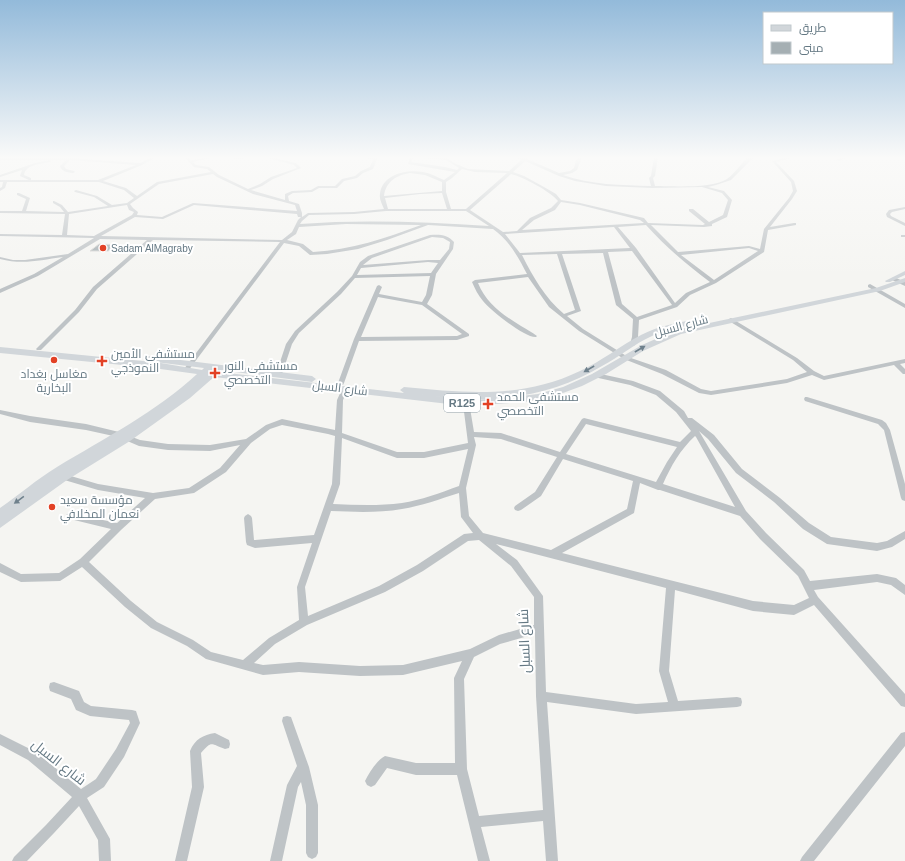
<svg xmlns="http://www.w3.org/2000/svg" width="905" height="861" font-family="Arial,Cairo,sans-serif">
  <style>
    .building { fill: #a5afb3; stroke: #d7d6d4 }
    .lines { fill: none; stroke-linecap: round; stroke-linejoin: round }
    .minor { fill: #bec3c6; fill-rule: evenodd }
    .major { fill: #d1d6da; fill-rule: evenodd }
    .oneway { fill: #6f818c }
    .poi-dot { fill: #e24125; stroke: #fff; stroke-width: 1.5 }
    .labels { text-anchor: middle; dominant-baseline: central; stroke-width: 4; stroke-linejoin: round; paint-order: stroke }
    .far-poi-label { font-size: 10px; fill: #647883; stroke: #fff; text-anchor: start }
    .shield { fill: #fff; stroke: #92a0a8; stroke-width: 1 }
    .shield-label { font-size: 11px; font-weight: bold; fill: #647883 }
    .street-label { font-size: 12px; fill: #647883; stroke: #fff }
    .poi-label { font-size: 12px; fill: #647883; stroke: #fff; text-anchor: start }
    .near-street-label { font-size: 14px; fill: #647883; stroke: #fff }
  </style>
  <rect width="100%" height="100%" fill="#f5f5f2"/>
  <path class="building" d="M99 244 122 245 108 251H90Z"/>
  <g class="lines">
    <path class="minor" d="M58 157 140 163 152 157H156L142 165 103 181 126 188 137 196 157 182 211 172 207 169 194 167 184 157H188L191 160 213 157 211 158 193 162 196 165 209 167 219 175 248 189 260 184 271 177 297 168 294 165 264 157H269L296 163 301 168 273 179 262 186 251 190 285 200V194L292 191 311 190 318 186H335L342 179 355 176 361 171 370 167 373 159 364 158 362 157H378L373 169 363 173 357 178 344 181 337 188H319L312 192 293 193 288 196 289 201 299 204 302 213V217L308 213 354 212 384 209C382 204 379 199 380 194 382 174 407 169 423 172 430 173 437 177 444 180L455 172 408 164 410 157H414L411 162 445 167 457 170 459 168 446 160 421 158 419 157H446L454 163 468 169 509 171 521 160 514 157 523 158 526 157 528 158 527 159 559 173 570 171 574 168 576 160 578 157H582L577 170 572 173 563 175C590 185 622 185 651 186L649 178 651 176 654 157H658L655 176 653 178 655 186C673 186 712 189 727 179 735 173 740 165 747 158L750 157H754L731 180 716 185 708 187 724 191 732 200 727 217 712 224V226L704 227 651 225 678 252 749 246 760 249 764 229 789 198 793 191 791 182 772 161 788 157H793L792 158 776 162 794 181 797 191 792 199 770 227 794 223H796V225L768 230 764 252 716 283 690 295 677 307 639 320 638 337 635 345 633 346 630 344 632 337 633 319 616 305 603 253 562 254 581 311 567 316 583 329 628 357 666 370 701 389 711 391 787 379 807 372 793 360 729 321V319L731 318 797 358 814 371 824 376 905 359V363L900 364 905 369V374H903L894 365 824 380 812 375 787 383 711 395 699 393 662 374 624 359 579 331 549 307 528 277 478 283C486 303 503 315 521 326 526 329 532 332 537 336L536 337C525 338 490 310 483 301 478 295 475 289 472 282L475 280 527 274C518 257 509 240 493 229L428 225 387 240 358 249 327 254 310 255 299 246 284 243 188 371H184L183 370 184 369 280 242 153 240 97 289 79 312 41 350H37L36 349 75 310 93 287 147 240 100 239 38 276 0 293V289L34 274 63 257C40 260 23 265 0 259V257L13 260H25L68 254 94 238 0 236V234L62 235 65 214 0 213V211H22L26 199 17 195V193H19L30 198 26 211 64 212 60 207 53 203V201H54L62 205 68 212 108 206 94 197 75 192 74 191 76 190 97 196 112 205 127 203 134 198 124 190 99 182H7L5 188 0 191V188L2 187 3 182H0V180H29L20 176 22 170 0 177V175L35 163 49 160 51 161 50 162C41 164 26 164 24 175L31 178V180H98L136 165 70 160 64 166 66 169 74 171 75 172 73 173C67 172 62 172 60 166L66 160H0V158ZM525 161 559 176 575 181 606 186 652 188 702 187 722 193 728 200 723 215 709 222 693 209H689V211L705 224 703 225 648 223 644 218 580 203 561 200 556 194 544 187 524 176 513 172ZM462 169 475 172 507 173 466 209H451L446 192V182L452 178ZM410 173 425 175 442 182V191L384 196C386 181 397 175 410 173ZM213 174 217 177 253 194 295 205 297 211 193 203 162 217 137 215 138 212 133 208 130 204 159 184ZM511 174C523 177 550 191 558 201L551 208 530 218 517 231 503 232 470 210ZM442 193 447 209H388L385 198 420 194ZM561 202 580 205 640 220 644 223 522 230 534 220 555 210ZM127 205 129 210 134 212 132 215 94 236 67 235 69 214ZM194 205 297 214 298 217H301L298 220 292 232 282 240 101 236 135 217 163 219ZM386 211H466L489 226C426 222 363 219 300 224L302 221 309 215 354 214ZM346 224 421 225C386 238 351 250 313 252L303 244 287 240 296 234 299 227ZM646 225C666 247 687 265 710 282L686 293 675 303 636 248 618 227ZM614 227 630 248 520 253 505 234ZM749 248 758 251 714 280 681 255ZM632 251 672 305 637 317 622 304 608 252ZM557 254 575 310 564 314C545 298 533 277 522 255Z
      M228 157H256L238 159Z
      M843 157H848L839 161 836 160Z
      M905 207V209L892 212 890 214 891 216 905 223V226L887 217 886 214 889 210Z
      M430 235C440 234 448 235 454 242L453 249 436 274 432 295 427 304 469 334V336L457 340 359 341 344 383 343 385H339L338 383 354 339 377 286 379 285 382 287 379 294 422 302 426 295 430 276 355 278 341 294 299 333 292 344 282 374 279 376H277L276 374 286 344 295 331 337 292 352 276 360 262 368 256ZM432 237 443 238 450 242 449 249 440 260H428L363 265 372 258ZM428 262 438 263 431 273 357 275 361 268ZM378 297 422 305 462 334 457 336 361 337Z
      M901 235H905V237H901Z
      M894 277 905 282V286L892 280 891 279Z
      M870 284 905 304V308L868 287V285Z
      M594 373H596L633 381 660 391 684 411 688 418H692L714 435 742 469 780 498 809 523 831 537 877 543 887 541 905 531V539L892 547 877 551 827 544 803 529 774 502 736 473 708 439 699 431 746 511 766 533 804 570 810 581 877 574 896 578 905 585V595L891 585 877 582 814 590 818 597 905 694V707L901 706 814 605 794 615 753 611 675 590 669 671 678 701 737 697 741 698 742 702 741 706 737 707 636 714 547 702 558 861H546L543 821 481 827 490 861H478L457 775H416L387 768 375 785 371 787 367 785 365 781C369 773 377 760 385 756L416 763H455L454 678 462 661 403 675 360 676 299 672 263 675 206 659 187 646 151 628 125 607 82 567 60 581 21 582 0 572V563L21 574 59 573 80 559 111 529 70 519 67 518 66 516 67 514 70 513 117 523 145 498 98 490 61 479 60 477 61 475 64 474 98 484 153 493 189 488 220 468 240 445 210 451 168 450 139 446 118 437 86 430 30 422 0 414V410L30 416 86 424 119 432 140 440 168 444 210 445 246 439 266 425 282 419 335 430 337 400 343 387H345L348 389 343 400 342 433 397 452H424L468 443 462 396 465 394 468 396 474 432 501 433 560 452 582 419 584 418 680 442 691 431 676 412 656 395 630 385 594 377 593 375ZM586 424 677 447 667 462 656 482 566 454ZM282 425 328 434 335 436 332 484 314 535 255 540H254L252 518 251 516 248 514 245 516 244 518 246 542 247 545 255 548 312 543 297 587 299 620 269 638 243 660 211 652 193 640 157 622 131 601 89 562 121 530 155 499 194 493 226 472 251 443 270 429ZM695 436 696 437 735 507 663 484C671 466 680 450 695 436ZM474 437 501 439 557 457 535 492 515 506 514 508 515 510 518 511 521 510 541 496 563 459 633 481 627 509 551 550 483 533 469 516 466 488 476 445ZM342 438 397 458H424L468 449 459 486C440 493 421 500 402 503 379 506 356 505 333 504L340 484ZM640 483 658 490H660L740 516 760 539 798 576 809 598 794 605 753 601 562 553 634 513ZM459 493 461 517 473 533 464 534 417 565 379 586 308 616 305 587 331 511C355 512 379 513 402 509 421 506 440 499 459 493ZM479 540 511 566 534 597V625L499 635 470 649 403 665 360 666 299 662 263 665 254 663 275 644 307 625 385 592 423 571 468 541ZM496 544 666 588 659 671 668 702 636 704 546 692 543 596 517 560ZM535 634 536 696 543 810 479 816 467 769 464 679 474 657 500 644Z
      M805 397H807L882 420 886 423 890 430 905 484V501L902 500 901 498 884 430 878 424 805 401 804 399Z
      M54 682 79 691 84 702 91 706 132 710 136 711 140 723 124 757 104 787 87 798 110 839 111 861H99L98 840 79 806 54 833 27 861H12L14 857 46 825 72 797 28 760 0 745V734L36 752 81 789 96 779 116 749 130 723 129 720 90 716 76 710 71 699 50 691 49 687 50 683Z
      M287 716 291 717 309 767 318 805V853L316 857 312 859 308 857 306 853V805L301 782 298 787 282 861H270L287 785 297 766 282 721 283 717Z
      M905 732V746L814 861H800L802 857 901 733Z
      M215 733 229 740 230 744 229 748 225 749C211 744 212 740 201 753L204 787 187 861H175L192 787 190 751C195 739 203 735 215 733Z"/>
    <path class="major" d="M905 271V275L890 282H886L885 281Z
      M905 278V282L880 291 681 334 643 351 606 374 582 386 552 397 524 402 466 406 214 377 190 398 130 441 67 480 0 528V508C19 495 37 479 57 467 105 438 156 412 197 374L153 368 0 353V347L153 362 145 361 144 359 148 356 312 376 316 379 312 382 220 370 219 372 404 393 400 390 404 387C466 393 522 399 580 371 602 361 620 346 641 335 658 326 677 323 696 319L700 321 699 323C683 327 667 329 652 336 634 344 619 357 602 366 569 386 533 396 495 399L538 394 563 387 592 374 642 345 676 330 876 288ZM155 362 204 368 202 370ZM406 393 457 399H489L466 400Z"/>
  </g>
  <defs><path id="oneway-solid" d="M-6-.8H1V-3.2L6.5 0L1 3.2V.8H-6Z"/></defs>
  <g class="oneway">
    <use href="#oneway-solid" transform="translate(640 349) rotate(-30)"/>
    <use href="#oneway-solid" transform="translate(589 369) rotate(150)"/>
    <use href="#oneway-solid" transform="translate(19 500) rotate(144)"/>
  </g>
  <linearGradient id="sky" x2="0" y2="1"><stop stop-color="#93bada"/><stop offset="0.57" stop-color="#fafaf9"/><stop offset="1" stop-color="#fafaf9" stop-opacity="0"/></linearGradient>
  <rect width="905" height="277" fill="url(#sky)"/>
  <g class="poi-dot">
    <circle cx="103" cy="248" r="4"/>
    <circle cx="54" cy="360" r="4"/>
    <path d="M100 355h4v4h4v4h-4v4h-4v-4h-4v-4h4z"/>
    <path d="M213 367h4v4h4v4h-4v4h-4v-4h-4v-4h4z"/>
    <path d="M486 398h4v4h4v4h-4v4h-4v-4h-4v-4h4z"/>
    <circle cx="52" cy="507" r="4"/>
  </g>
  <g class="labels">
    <g class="far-poi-label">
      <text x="111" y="248">Sadam AlMagraby</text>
    </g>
    <rect class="shield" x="444" y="394" width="36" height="18" rx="3"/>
    <g class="shield-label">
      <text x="462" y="403">R125</text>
    </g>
    <g class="street-label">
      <text transform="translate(681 326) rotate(-15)">شارع السبل</text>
      <text transform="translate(340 388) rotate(7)">شارع السبل</text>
    </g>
    <g class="poi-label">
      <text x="111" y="354">مستشفى الأمين<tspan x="111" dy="14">النموذجي</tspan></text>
      <text x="224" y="366">مستشفى النور<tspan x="224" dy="14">التخصصي</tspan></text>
      <text x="54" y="374" text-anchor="middle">مغاسل بغداد<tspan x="54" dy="14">البخارية</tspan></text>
      <text x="497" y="397">مستشفى الحمد<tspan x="497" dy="14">التخصصي</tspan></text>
      <text x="60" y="500">مؤسسة سعيد<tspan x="60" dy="14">نعمان المخلافي</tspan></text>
    </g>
    <g class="near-street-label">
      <text transform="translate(524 641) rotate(-92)">شارع السبل</text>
      <text transform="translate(59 762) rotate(38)">شارع السبل</text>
    </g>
  </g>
  <rect x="763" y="12" width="130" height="52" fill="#ffffff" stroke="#c1c9cd"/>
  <rect x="771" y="25" width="20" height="6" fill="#d1d6da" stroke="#c1c9cd"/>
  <text x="799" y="32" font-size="12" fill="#647883">طريق</text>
  <rect x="771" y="42" width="20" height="12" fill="#a5afb3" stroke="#c1c9cd"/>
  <text x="799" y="52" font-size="12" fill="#647883">مبنى</text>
</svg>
